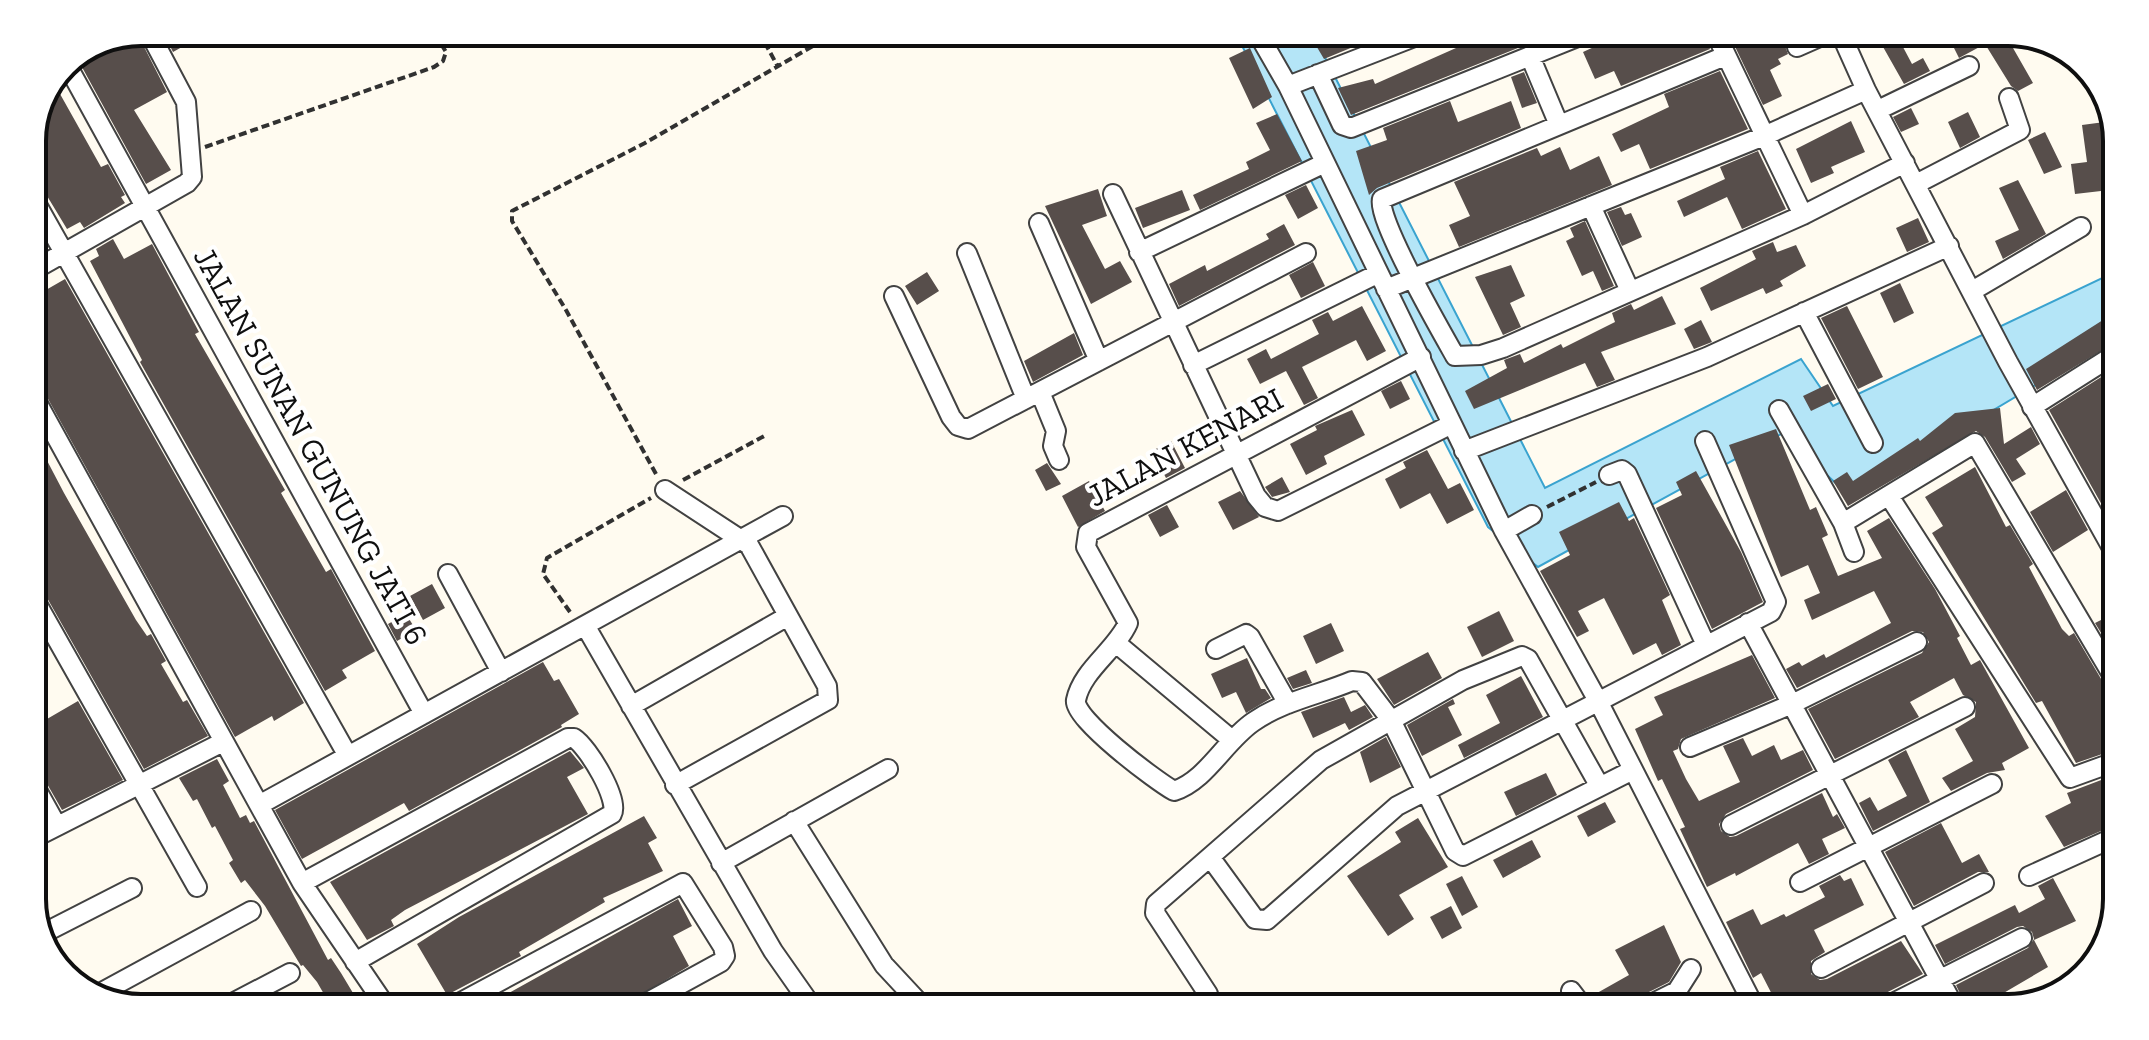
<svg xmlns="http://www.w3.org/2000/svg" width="2149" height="1040" font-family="'Zilla Slab',serif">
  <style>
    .water { fill: #b4e5f7; stroke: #3aa3cf; stroke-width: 2 }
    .building { fill: #574e4b }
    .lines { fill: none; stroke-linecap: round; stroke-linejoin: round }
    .street-casing { stroke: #424242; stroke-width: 22 }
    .path { stroke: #313131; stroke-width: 4; stroke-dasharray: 8 4; stroke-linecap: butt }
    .street { stroke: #fff; stroke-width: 18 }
    .labels { text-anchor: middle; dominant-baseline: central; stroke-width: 8; stroke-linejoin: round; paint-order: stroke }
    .street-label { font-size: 32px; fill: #0f0f0f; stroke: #fff }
    .rim { fill: none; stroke: #0f0f0f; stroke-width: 4 }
  </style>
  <rect width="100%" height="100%" fill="#fffbf0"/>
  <path class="water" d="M1235 32H1312L1545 488 1801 359 1833 406 2117 271V354L2106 343 1849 496 1783 433 1538 567 1488 527Z"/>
  <path class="building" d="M163 32H209L173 52Z
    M1308 32H1344L1353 47 1324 59Z
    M1492 32H1558L1351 115 1338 88 1373 79 1375 84Z
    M1627 32H1649L1654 44 1675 35 1678 42 1703 32 1710 49 1621 86 1614 71 1595 79 1583 52Z
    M1728 32H1788L1790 37 1785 46 1788 54 1778 59 1781 64 1770 70 1782 96 1763 105Z
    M1889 32H1895L1912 64 1923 58 1930 71 1904 84 1878 38Z
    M1964 32H2008L2005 34 2033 83 2018 91 2011 86 1985 44 1959 58 1950 40Z
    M137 33 167 92 134 110 171 170 146 184 77 58Z
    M1250 48 1272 97 1253 109 1229 58Z
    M1720 71 1748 129 1650 169 1639 144 1621 152 1612 134 1669 107 1664 94Z
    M1524 72 1537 103 1522 108 1511 77Z
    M55 85 101 167 108 164 125 195 121 197 125 203 84 228 80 222 67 229 32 171V134Z
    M1450 101 1458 122 1511 101 1521 128 1377 188 1369 195 1356 151 1387 140 1383 128Z
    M1911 108 1919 124 1901 132 1893 117Z
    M1968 112 1980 137 1960 148 1948 122Z
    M1277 114 1302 161 1200 210 1193 195 1249 169 1246 162 1270 150 1256 123Z
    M1851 121 1865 152 1831 167 1834 173 1811 183 1796 149Z
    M2112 121 2117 134V206L2102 208 2101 191 2075 194 2071 164 2087 162 2082 125Z
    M2045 132 2062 167 2044 174 2028 140Z
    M1560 147 1570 170 1599 156 1612 185 1459 247 1449 225 1470 216 1454 182 1537 148 1541 156Z
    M1758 151 1786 209 1742 229 1727 197 1684 217 1677 201 1725 179 1720 167Z
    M2018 180 2046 234 2003 259 1995 241 2019 230 1999 188Z
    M1306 185 1318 208 1298 219 1285 195Z
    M1098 189 1107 216 1082 225 1105 269 1120 261 1132 282 1091 304 1045 206Z
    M1182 190 1190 210 1143 228 1135 208Z
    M1621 207 1625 215 1631 213 1642 237 1622 246 1607 212Z
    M1918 218 1929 242 1907 252 1896 228Z
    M1585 221 1614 286 1602 291 1593 271 1582 276 1566 241 1574 237 1570 228Z
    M1284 224 1295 245 1179 306 1169 284 1205 265 1207 271 1269 239 1266 234Z
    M113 239 124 259 152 244 199 332 195 334 285 490 281 493 326 572 331 569 375 651 342 670 347 678 325 691 140 362 142 360 90 261 99 256 96 249Z
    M1773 242 1777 252 1796 245 1806 266 1780 281 1783 286 1766 294 1763 288 1711 311 1700 288 1756 259 1752 251Z
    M1313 262 1325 286 1301 298 1289 275Z
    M1511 265 1525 296 1510 303 1521 327 1503 335 1475 277Z
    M927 272 939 291 917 305 905 286Z
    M65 279 304 703 274 721 272 716 235 737 32 370V298Z
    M1900 283 1914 313 1894 323 1880 293Z
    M1662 296 1676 324 1601 352 1615 380 1597 387 1585 363 1474 409 1465 391 1507 368 1504 360 1520 354 1524 363 1561 344 1563 348 1615 322 1612 313 1631 304 1634 310Z
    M1362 306 1386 351 1367 361 1356 340 1302 367 1318 398 1304 405 1286 371 1260 384 1247 359 1266 349 1271 359 1319 334 1312 320 1328 312 1333 321Z
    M1847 306 1883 377 1858 389 1821 318Z
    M2117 311V341L2037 390 2026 369Z
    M1701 320 1712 342 1694 349 1684 329Z
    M1074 333 1083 355 1033 382 1024 361Z
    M2117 367V532L2049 410Z
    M1401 381 1410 399 1390 409 1381 391Z
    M1828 384 1836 399 1811 411 1803 396Z
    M2000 408 2004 444 2031 427 2040 444 2016 459 2026 474 2012 482 1985 437 1976 431 1848 506 1833 481 1847 472 1853 481 1918 438 1920 441 1955 413Z
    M1352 410 1365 435 1324 456 1327 464 1306 475 1290 444 1317 430 1315 426Z
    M1776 429 1810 510 1816 507 1828 535 1822 538 1838 576 1882 558 1867 531 1889 518 1935 589 1960 636 1957 638 1971 665 1980 660 2029 748 2002 763 2005 770 1987 773 1951 791 1942 778 1973 761 1955 729 1975 717 1976 702 1963 695 1954 678 1910 702 1919 717 1835 759 1808 709 1922 653 1929 642 1923 632 1912 631 1797 688 1786 669 1799 662 1802 666 1824 654 1826 658 1891 623 1874 591 1812 620 1804 600 1820 593 1808 565 1781 577 1729 445Z
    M39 431 48 447 42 451 64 493 136 620 147 636 151 634 166 661 161 664 183 702 187 700 208 736 144 769 42 589 32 580V432Z
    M1171 441 1185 468 1166 478 1152 451Z
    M1427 450 1448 489 1460 483 1474 510 1447 524 1430 493 1400 509 1385 479 1406 468 1403 462Z
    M1047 463 1061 484 1046 491 1035 470Z
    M1975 467 2006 527 2010 525 2033 564 2029 567 2062 629 2069 636 2074 633 2107 689 2117 695V700L2104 708 2117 730V749L2076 763 2042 701 2036 703 1932 533 1943 526 1925 497Z
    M1696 471 1741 552 1763 602 1712 629 1656 508 1682 495 1676 482Z
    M1282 477 1290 492 1272 497 1265 487Z
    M1089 481 1105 511 1078 527 1062 496Z
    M2066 490 2088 530 2053 552 2030 512Z
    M1240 491 1259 517 1233 530 1218 502Z
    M1619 502 1629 521 1634 518 1670 595 1662 600 1681 645 1662 655 1656 643 1633 655 1604 598 1578 611 1589 631 1577 637 1540 571 1570 555 1559 532Z
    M1167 505 1179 527 1160 537 1148 515Z
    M432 584 445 608 423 620 410 596Z
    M1499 611 1514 641 1482 657 1467 627Z
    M2117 612V659L2095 623Z
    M406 614 416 630 397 641 388 624Z
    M1331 623 1344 651 1316 664 1303 636Z
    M1428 652 1442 678 1394 705 1377 679Z
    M1752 655 1775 698 1681 739 1678 749 1673 751 1686 779 1699 801 1740 782 1723 746 1743 738 1752 756 1774 745 1781 760 1803 750 1813 770 1726 814 1719 824 1721 831 1730 837 1736 836 1822 793 1833 817 1837 814 1845 828 1822 839 1829 854 1809 864 1798 843 1736 876 1735 873 1707 887 1680 829 1685 827 1662 779 1658 781 1635 729 1663 715 1654 697Z
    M1247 658 1261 689H1265L1271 698 1246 713 1236 692 1222 698 1211 674Z
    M543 662 554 681 559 679 579 714 561 725 562 727 409 811 404 803 302 859 275 810Z
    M1306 670 1312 683 1293 689 1287 678Z
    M1521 676 1543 717 1464 758 1458 745 1500 723 1486 695Z
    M32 693 47 719 78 701 123 780 62 810 42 775 32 769Z
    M1344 697 1351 712 1365 705 1373 717 1349 730 1345 723 1313 738 1301 712Z
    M1453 699 1455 704 1448 707 1462 735 1422 756 1407 725Z
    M1386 737 1401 767 1370 783 1360 752Z
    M1906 750 1930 802 1873 831 1859 803 1870 797 1878 811 1907 796 1888 760Z
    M570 751 584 768 567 777 588 814 405 910 391 920 394 926 367 940 330 882Z
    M217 759 229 781 223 785 240 818 246 815 250 823 254 821 328 960 331 958 341 973 362 1008H332L317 982 303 965 301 966 265 906 245 880 241 883 229 863 233 860 215 826 212 828 197 799 193 801 179 778Z
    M1546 773 1557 795 1516 816 1504 792Z
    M2117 774V824L2064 847 2045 816 2071 803 2067 793Z
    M1605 802 1616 822 1588 837 1577 816Z
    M644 816 657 838 648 843 663 871 603 898 605 902 519 952 521 956 447 995 417 944 459 917Z
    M1418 818 1448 867 1399 895 1414 919 1388 936 1347 876 1401 842 1395 832Z
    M1941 823 1962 863 1979 854 1989 872H1978L1914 906 1885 852Z
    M1532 840 1541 857 1503 878 1493 860Z
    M1840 875 1844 881 1851 878 1864 905 1814 930 1825 952 1811 961V974L1820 980 1827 979 1901 941 1923 974 1878 997 1871 1008H1779L1761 973 1753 978 1726 922 1753 909 1761 925 1784 914 1786 917 1825 897 1819 886Z
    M1462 876 1478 907 1462 916 1446 884Z
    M2053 878 2076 921 2034 940 2048 967 1978 1008H1967L1956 985 2028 948 2034 939 2032 932 2023 926 2017 927 1945 964 1935 945 2015 905 2019 913 2045 899 2038 886Z
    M678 899 692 926 673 936 689 966 619 1008H482Z
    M1451 906 1462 928 1442 939 1430 917Z
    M1664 925 1681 962 1669 982 1637 998 1631 1008H1596L1590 997 1629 975 1615 950Z"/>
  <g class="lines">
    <g class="street-casing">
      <path id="street" d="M238 32 240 35
        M1257 32 1288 86 1504 531 1598 701 1755 1008
        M1715 32 1803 215
        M1840 32 1866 90 2008 362 2117 557
        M1797 47 1831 32
        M1530 56 1559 125
        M1725 56 1382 199C1375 216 1442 333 1455 356L1481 355 1503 348 1803 215 1905 163
        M66 63 424 714
        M1318 74 1342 125 1351 128 1590 32
        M1288 86 1427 32
        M1878 110 1969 66
        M1916 184 2020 130 2009 98
        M1113 194 1256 496 1265 507 1278 511 1452 424
        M32 196 348 756
        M1591 206 1630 291
        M1039 223 1099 361
        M1139 252 1325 163
        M967 253 1026 399
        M32 271 187 183 192 177 186 102 149 32
        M1386 289 1764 136 1866 90
        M1972 291 2081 227
        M894 296 951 417 958 426 968 429 1306 253
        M1804 312 1873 443
        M1421 357 1088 533 1086 547 1128 623C1116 650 1082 670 1076 700 1072 718 1156 781 1174 791 1207 780 1224 742 1253 722 1283 701 1319 695 1352 681L1362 682 1391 720 1455 851 1463 856 1633 770
        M1193 365 1377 274
        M1040 392 1056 431 1053 446 1059 460
        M32 393 302 883 387 1008
        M2032 407 2117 353
        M1779 410 1843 523 1854 552
        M1464 451 1707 357 1949 246
        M1609 475 1622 470 1627 474 1706 645
        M665 490 749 545 827 686 828 700 675 785
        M1889 496 2070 778 2117 761
        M1843 523 1975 443 2117 683
        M1504 531 1532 515
        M448 574 501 672
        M32 595 197 887
        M1748 623 1955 1008
        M586 627 773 951 813 1008
        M1116 643 1232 740
        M1216 649 1246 634 1250 637 1288 704
        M631 706 788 616
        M1690 747 1792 704 1917 642
        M32 781 57 826
        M259 805 783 516
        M794 821 884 965 924 1008
        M1731 825 1965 707
        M32 839 223 742
        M1210 857 1255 919 1267 920 1397 806 1771 612 1776 602 1705 441
        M721 863 888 769
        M2029 876 2117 836
        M1800 882 1992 784
        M302 883 568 738H574C588 747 620 800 612 814L355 962
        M42 934 132 888
        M1821 968 1984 883
        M1571 991 1584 1008
        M1208 994 1155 913 1156 904 1321 760 1463 680 1522 656 1528 659 1599 785
        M93 997 251 911
        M223 1008 290 973
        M450 1008 683 883 723 947 725 956 721 962 637 1008
        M1643 1008 1677 991 1691 969
        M1883 1008 2022 938"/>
    </g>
    <path class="path" d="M759 32 777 65
      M205 147 434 67 443 61 446 52 434 32
      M656 474 566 310 512 221V211L645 143 837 32
      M683 480 766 435
      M1547 507 1596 482
      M570 612 543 574 547 558 651 498"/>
    <use href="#street" class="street"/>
  </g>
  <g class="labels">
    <g class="street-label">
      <text transform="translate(311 446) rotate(61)">JALAN SUNAN GUNUNG JATI 6</text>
      <text transform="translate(1185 447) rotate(-28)">JALAN KENARI</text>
    </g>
  </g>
  <path d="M0 0H2149V1040H0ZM141 46H2008A95 95 0 0 1 2103 141V899A95 95 0 0 1 2008 994H141A95 95 0 0 1 46 899V141A95 95 0 0 1 141 46Z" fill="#fff" fill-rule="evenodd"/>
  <path class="rim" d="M141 46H2008A95 95 0 0 1 2103 141V899A95 95 0 0 1 2008 994H141A95 95 0 0 1 46 899V141A95 95 0 0 1 141 46Z"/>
</svg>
